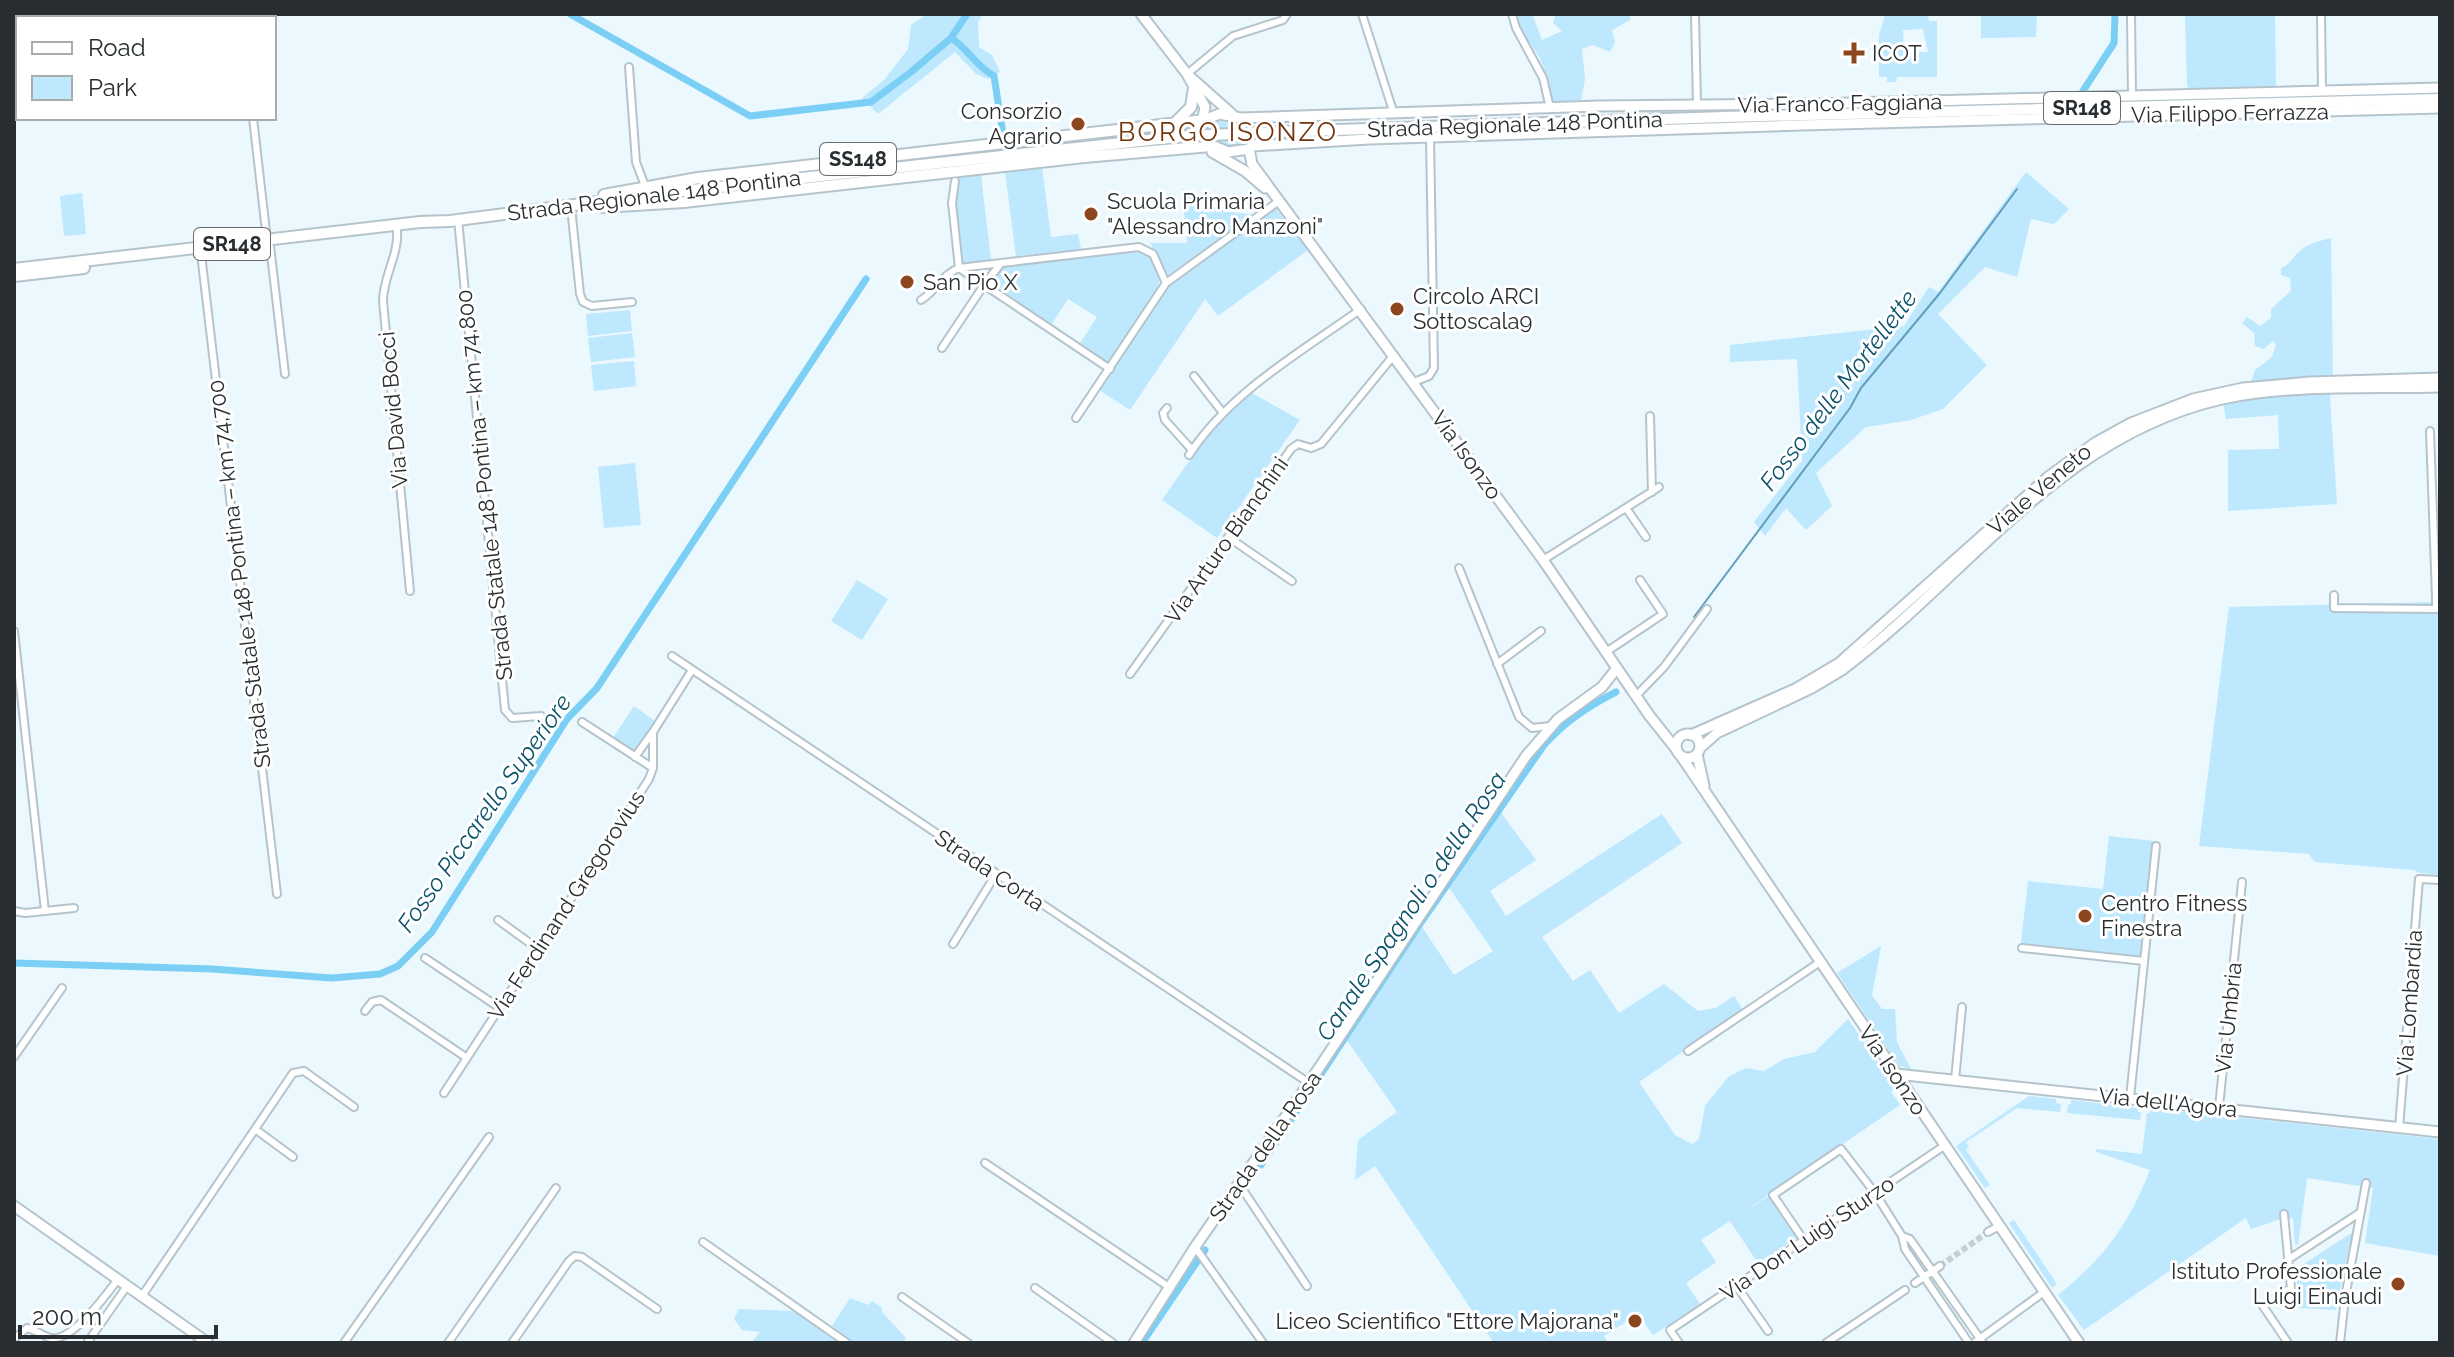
<svg xmlns="http://www.w3.org/2000/svg" width="2454" height="1357" font-family="Raleway,sans-serif">
  <style>
    .green { fill: #bde8fd; fill-rule: evenodd }
    .lines { fill: none; stroke-linecap: round; stroke-linejoin: round }
    .stream { stroke: #629fba; stroke-width: 2 }
    .canal { stroke: #7bcff4; stroke-width: 7 }
    .street-tunnel { stroke: #c4d0d5; stroke-width: 6; stroke-dasharray: 6 3; stroke-linecap: butt }
    .street-casing { stroke: #b5c4cc; stroke-width: 10 }
    .secondary-casing { stroke: #b5c4cc; stroke-width: 13 }
    .primary-casing { stroke: #b5c4cc; stroke-width: 14 }
    .street { stroke: #fff; stroke-width: 6 }
    .secondary { stroke: #fff; stroke-width: 9 }
    .primary { stroke: #fff; stroke-width: 10 }
    .primary-bridge-casing { stroke: #b5c4cc; stroke-width: 14; stroke-linecap: butt }
    .primary-bridge { stroke: #fff; stroke-width: 10 }
    .poi-dot { fill: #8c471e; stroke: #fff; stroke-width: 3 }
    .labels { text-anchor: middle; dominant-baseline: central; stroke-width: 6; stroke-linejoin: round; paint-order: stroke }
    .shield { fill: #fff; stroke: #686d6f; stroke-width: 2 }
    .shield-label { font-size: 20px; font-weight: bold; fill: #282e31 }
    .poi-label { font-size: 22px; fill: #282e31; stroke: #fff; text-anchor: start }
    .street-label { font-size: 22px; fill: #282e31; stroke: #fff }
    .water-label { font-size: 24px; font-style: italic; fill: #0b526b; stroke: #fff }
    .quarter-label { font-size: 26px; letter-spacing: 2px; fill: #72350c; stroke: #fff }
  </style>
  <rect width="100%" height="100%" fill="#ebf8fe"/>
  <path class="green" d="M927 14H983L978 22 979 47 992 55 1000 72 988 79 976 74 955 52 878 114 862 98 884 80 908 49 911 25Z
    M1516 14H1532L1542 40 1562 31 1553 23 1556 14H1630V20L1612 30 1615 42 1610 52 1593 45 1582 49 1585 79 1581 100 1552 102C1549 85 1546 69 1537 53 1528 40 1518 31 1516 14Z
    M1928 14 1929 21H1937V77H1897L1896 82H1887V77H1879V35L1885 15ZM1923 29 1928 52 1904 53 1903 30Z
    M1981 14H2037L2036 37 1981 38Z
    M2185 14H2275L2276 90 2192 92 2187 86Z
    M1218 121 1239 125 1248 136 1247 142C1234 152 1217 146 1207 134V127Z
    M1042 167 1051 237 1078 234 1081 249 1016 256 1005 172Z
    M2026 172 2069 209 2054 224 2031 219 2017 277 1985 267 1938 314 1987 365 1943 409 1911 420 1866 427 1816 473 1832 506 1806 530 1786 508 1765 536 1754 522 1802 461 1797 359 1730 362V345L1904 326 1929 287 1938 292Z
    M981 175 991 260 960 263 955 205 960 177Z
    M1182 189 1226 211 1253 215 1168 275 1150 243H1187Z
    M82 193 86 234 64 236 60 196Z
    M1276 209 1308 250 1218 316 1205 299 1130 410 1099 390 1159 295 1169 284Z
    M2331 238 2333 379 2330 398 2337 504 2228 511V450L2279 449 2278 415 2226 419 2223 403 2239 399 2251 382 2255 370 2272 357 2276 345 2273 341 2264 349 2255 346 2254 333 2242 323 2247 317 2260 326 2271 318V309L2291 291 2290 278 2281 275V268C2292 264 2291 258 2300 251 2308 243 2320 241 2331 238Z
    M1140 252 1151 257 1160 280 1158 288 1108 363H1105L1079 345 1097 317 1068 299 1050 327 998 291 993 280 998 270 1004 266Z
    M630 310 632 331 588 336 586 314Z
    M632 333 635 357 591 362 588 338Z
    M634 361 636 386 594 391 591 365Z
    M1250 392 1300 420 1217 538 1162 500 1208 434Z
    M635 463 641 525 604 528 598 467Z
    M857 580 888 599 862 640 831 621Z
    M2440 602V875L2420 873 2413 870 2315 862 2309 854 2199 846 2229 607Z
    M634 706 655 721 634 752 613 738Z
    M1499 810 1536 860 1490 891 1506 916 1662 814 1682 843 1542 937 1573 981 1590 970 1619 1013 1664 984 1698 1011 1716 1008 1734 996 1743 1010 1639 1082 1675 1135 1692 1144 1699 1139 1705 1106 1728 1077 1746 1068 1764 1071 1784 1059 1815 1052 1848 1019 1896 1088 1891 1092 1900 1105 1743 1212 1770 1195 1796 1235 1795 1239 1758 1263 1730 1221 1701 1240 1716 1262 1686 1283 1700 1304 1653 1335 1638 1314 1604 1336 1608 1343H1494L1375 1166 1355 1180 1358 1140 1397 1112 1346 1039 1420 924 1454 975 1493 951 1447 885Z
    M2109 836 2154 841 2141 956 2021 943 2028 881 2103 889Z
    M1881 946 1872 995 1882 1009H1895L1897 1042 1912 1071 1899 1065 1837 973Z
    M2029 1096 2056 1099V1103L2061 1104 2060 1112 2017 1108 1966 1142 1969 1147 1966 1150 1990 1185 1985 1188 1956 1146Z
    M2071 1100 2138 1108V1112H2141L2140 1120 2067 1113 2068 1104H2071Z
    M2150 1108 2440 1139V1256L2365 1243 2373 1188 2307 1178 2298 1245 2295 1244 2293 1218 2281 1219 2251 1229 2246 1218 2084 1330 2058 1295C2106 1256 2127 1227 2150 1170L2096 1152V1149L2142 1154 2147 1113H2150Z
    M2014 1220 2057 1284 2052 1288 2009 1223Z
    M2350 1234H2352L2336 1310 2299 1308 2296 1269Z
    M850 1298 868 1305 872 1301 882 1308V1312L906 1338 902 1343H751L760 1332 742 1330 734 1319 739 1309 794 1311 835 1339 841 1333 832 1326Z"/>
  <g class="lines">
    <path class="stream" d="M1694 617 1850 408 1861 388 1940 293 2017 189"/>
    <path class="canal" d="M570 14 750 116 871 102 911 72 951 38 967 14
      M951 38C969 49 973 64 994 76L1003 134
      M2083 91 2114 43 2115 14
      M14 963 212 969 332 978 380 974 398 966 432 932 567 719 597 688 866 279
      M1261 1165 1420 924 1544 745C1564 722 1588 706 1616 692
      M1142 1343 1205 1250"/>
    <path class="street-tunnel" d="M1940 1266 1988 1232"/>
    <g class="street-casing">
      <path id="street" d="M241 14V18
        M1362 14 1394 114
        M1512 14 1516 28 1543 78 1550 108
        M1695 14 1697 105
        M2131 14 2132 97
        M2321 14 2322 92
        M629 67 636 162 645 186
        M1187 74 1233 36 1283 20 1287 14
        M253 118 267 240
        M571 207 580 294 583 302 592 306 632 302
        M458 219 505 710 512 718 541 716
        M397 231C399 255 383 276 383 301L410 591
        M270 246 285 374
        M201 254 277 894
        M959 268 1139 247 1153 254 1166 283
        M959 268 1110 369
        M995 290 990 277 999 266
        M921 300C935 292 944 273 959 268L952 203 955 181
        M942 348 984 285
        M1194 376 1223 413
        M1414 382 1429 376 1434 368 1430 138
        M1167 408 1163 413 1165 420 1192 450
        M1650 416 1652 492
        M1076 418 1166 283 1279 201
        M2430 431 2436 597H2440
        M1189 455C1230 392 1301 352 1361 309
        M1626 508 1646 537
        M1228 537 1292 581
        M1543 560 1659 487
        M1459 568 1519 717 1532 728 1551 726
        M2334 595V608L2436 609V597
        M14 631 45 911
        M1606 652 1663 614 1640 580
        M672 656 1309 1083
        M1497 664 1541 631
        M1130 674 1291 449 1298 444 1311 448 1321 444 1394 355
        M1636 696 1664 667 1707 609
        M582 722 653 768
        M635 757 652 733
        M14 911 25 913 74 908
        M498 920 538 949
        M953 944 996 874
        M2022 948 2144 961
        M425 958 500 1008
        M365 1011 372 1002 381 1000 467 1058
        M1688 1051 1820 962
        M14 1057 62 988
        M1955 1080 1962 1007
        M444 1093 649 779 653 768V732L692 670
        M2130 1098 2156 846
        M2219 1107 2242 882
        M2399 1128 2419 879 2440 880
        M255 1129 293 1157
        M985 1163 1169 1287
        M1239 1184 1307 1286
        M2284 1214 2291 1288 2263 1306 2288 1343
        M1988 1232 1999 1226
        M1902 1236 1910 1239 1983 1343
        M1803 1239 1773 1195 1841 1149 1875 1193 1902 1236 1905 1249 1969 1343
        M703 1242 847 1343
        M1195 1247 1263 1343
        M2289 1259 2361 1212
        M1915 1283 1940 1266
        M1736 1285 1768 1331
        M1035 1288 1113 1343
        M142 1296 293 1073 304 1071 354 1107
        M902 1297 968 1343
        M14 1339 27 1328C36 1330 43 1336 51 1338 72 1342 107 1294 118 1279
        M87 1343 127 1286
        M344 1343 489 1137
        M448 1343 556 1188
        M512 1343 569 1261 575 1256 582 1257 657 1309
        M1679 1343 1670 1330 1944 1146
        M1826 1343 1905 1290
        M1974 1343 2044 1292
        M2340 1343 2345 1298 2366 1183"/>
    </g>
    <g class="secondary-casing">
      <path id="secondary" d="M1141 14 1187 74 1232 114
        M1187 74 1205 107 1201 129 1207 143 1228 152 1249 149 1255 143V137L1241 118
        M1205 120 1219 114 1241 118 1599 106 1813 104 2440 88
        M1253 146 1369 139 1802 125 2440 108
        M1249 149 1252 164 1543 560 1649 715 1676 749
        M1212 152 1245 171 1265 188
        M1676 746a12 12 0 1 1 24 0a12 12 0 1 1-24 0Z
        M1691 735 1795 689 1839 663 2048 477 2095 443 2131 423 2193 399 2243 388 2310 382 2440 378
        M1700 748 1717 733 1812 688 1842 670C1969 575 2059 436 2222 399 2293 384 2368 389 2440 387
        M1697 754 1704 786
        M1681 756 2079 1343
        M1896 1074 2440 1132
        M14 1206 208 1343
        M1134 1343 1195 1247 1309 1083 1526 756 1558 719 1602 687 1617 668"/>
    </g>
    <g class="primary-casing">
      <path id="primary" d="M1176 122 1191 107 1194 88
        M1276 132 1724 117 2440 99
        M604 195 698 178 1205 120
        M602 207 684 202 1084 157 1211 146
        M227 251 262 247
        M14 269 420 222 450 221 674 192 1186 136
        M14 276 84 268"/>
    </g>
    <use href="#street" class="street"/>
    <use href="#secondary" class="secondary"/>
    <use href="#primary" class="primary"/>
    <g class="primary-bridge-casing">
      <path id="primary-bridge" d="M1186 136 1276 132"/>
    </g>
    <use href="#primary-bridge" class="primary-bridge"/>
  </g>
  <g class="poi-dot">
    <path d="M1850 41h8v8h8v8h-8v8h-8v-8h-8v-8h8z"/>
    <circle cx="1078" cy="124" r="8"/>
    <circle cx="1091" cy="214" r="8"/>
    <circle cx="907" cy="282" r="8"/>
    <circle cx="1397" cy="309" r="8"/>
    <circle cx="2085" cy="916" r="8"/>
    <circle cx="2398" cy="1284" r="8"/>
    <circle cx="1635" cy="1321" r="8"/>
  </g>
  <g class="labels">
    <g class="shield">
      <rect x="2044" y="92" width="76" height="32" rx="6"/>
      <rect x="820" y="143" width="76" height="32" rx="6"/>
      <rect x="194" y="228" width="76" height="32" rx="6"/>
    </g>
    <g class="shield-label">
      <text x="2082" y="108">SR148</text>
      <text x="858" y="159">SS148</text>
      <text x="232" y="244">SR148</text>
    </g>
    <g class="poi-label">
      <text x="1872" y="53">ICOT</text>
      <text x="1062" y="111" text-anchor="end">Consorzio<tspan x="1062" dy="25">Agrario</tspan></text>
      <text x="1107" y="201">Scuola Primaria<tspan x="1107" dy="25">"Alessandro Manzoni"</tspan></text>
      <text x="923" y="282">San Pio X</text>
      <text x="1413" y="296">Circolo ARCI<tspan x="1413" dy="25">Sottoscala9</tspan></text>
      <text x="2101" y="903">Centro Fitness<tspan x="2101" dy="25">Finestra</tspan></text>
      <text x="2382" y="1271" text-anchor="end">Istituto Professionale<tspan x="2382" dy="25">Luigi Einaudi</tspan></text>
      <text x="1619" y="1321" text-anchor="end">Liceo Scientifico "Ettore Majorana"</text>
    </g>
    <g class="street-label">
      <text transform="translate(1840 103) rotate(-1)">Via Franco Faggiana</text>
      <text transform="translate(2230 113) rotate(-1)">Via Filippo Ferrazza</text>
      <text transform="translate(1515 124) rotate(-2)">Strada Regionale 148 Pontina</text>
      <text transform="translate(654 195) rotate(-7)">Strada Regionale 148 Pontina</text>
      <text transform="translate(393 410) rotate(-95)">Via David Bocci</text>
      <text transform="translate(1467 455) rotate(54)">Via Isonzo</text>
      <text transform="translate(484 485) rotate(-96)">Strada Statale 148 Pontina – km 74,800</text>
      <text transform="translate(2039 489) rotate(-40)">Viale Veneto</text>
      <text transform="translate(1226 540) rotate(-55)">Via Arturo Bianchini</text>
      <text transform="translate(239 574) rotate(-97)">Strada Statale 148 Pontina – km 74,700</text>
      <text transform="translate(990 870) rotate(34)">Strada Corta</text>
      <text transform="translate(566 905) rotate(-57)">Via Ferdinand Gregorovius</text>
      <text transform="translate(2409 1003) rotate(-86)">Via Lombardia</text>
      <text transform="translate(2228 1018) rotate(-84)">Via Umbria</text>
      <text transform="translate(1893 1070) rotate(56)">Via Isonzo</text>
      <text transform="translate(2168 1102) rotate(6)">Via dell'Agora</text>
      <text transform="translate(1265 1146) rotate(-55)">Strada della Rosa</text>
      <text transform="translate(1807 1238) rotate(-34)">Via Don Luigi Sturzo</text>
    </g>
    <g class="water-label">
      <text transform="translate(1838 390) rotate(-53)">Fosso delle Mortellette</text>
      <text transform="translate(484 813) rotate(-55)">Fosso Piccarello Superiore</text>
      <text transform="translate(1411 906) rotate(-56)">Canale Spagnoli o della Rosa</text>
    </g>
    <g class="quarter-label">
      <text x="1228" y="132">BORGO ISONZO</text>
    </g>
  </g>
  <rect width="2454" height="1357" fill="none" stroke="#282e31" stroke-width="32"/>
  <rect x="16" y="16" width="260" height="104" fill="#ffffff" stroke="#a9abad" stroke-width="2"/>
  <rect x="32" y="42" width="40" height="12" fill="#ffffff" stroke="#a9abad" stroke-width="2"/>
  <text x="88" y="56" font-size="24" fill="#282e31">Road</text>
  <rect x="32" y="76" width="40" height="24" fill="#bde8fd" stroke="#a9abad" stroke-width="2"/>
  <text x="88" y="96" font-size="24" fill="#282e31">Park</text>
  <path d="M20 1325v12h196v-12" fill="none" stroke="#282e31" stroke-width="4"/>
  <text x="32" y="1325" font-size="24" fill="#282e31" stroke="#ffffff" stroke-width="6" paint-order="stroke">200 m</text>
</svg>
